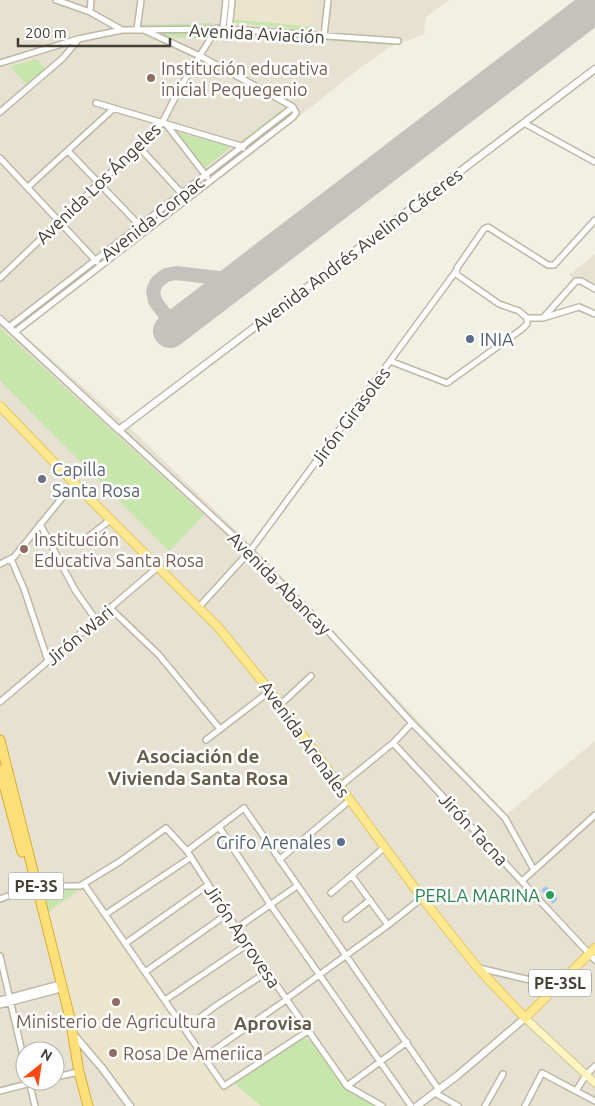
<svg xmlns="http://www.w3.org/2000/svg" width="595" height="1106" font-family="Ubuntu,sans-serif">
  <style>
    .residential { fill: #e6e1d1; fill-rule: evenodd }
    .education { fill: #ebe5cd }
    .green { fill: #c7e6ac }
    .water { fill: #9fc7ef }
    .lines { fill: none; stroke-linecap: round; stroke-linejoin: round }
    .taxiway { stroke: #c3c2bc; stroke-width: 14 }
    .runway { stroke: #c3c2bc; stroke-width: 34 }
    .minor-casing { stroke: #bdb7a6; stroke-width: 8 }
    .tertiary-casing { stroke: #bdb7a6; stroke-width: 9 }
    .secondary-casing { stroke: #d2c693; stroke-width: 9 }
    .primary-casing { stroke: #e3c761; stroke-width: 10 }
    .trunk-casing { stroke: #dcad33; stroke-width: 11 }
    .minor { stroke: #fff; stroke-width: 5 }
    .tertiary { stroke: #fff; stroke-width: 6 }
    .secondary { stroke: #fef5c1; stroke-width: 7 }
    .primary { stroke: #fee890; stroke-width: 8 }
    .trunk { stroke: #fee07a; stroke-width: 9 }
    .education-dot { fill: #8d6e63; stroke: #fff; stroke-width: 2 }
    .service-dot { fill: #5c6f8a; stroke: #fff; stroke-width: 2 }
    .worship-dot { fill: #6b7280; stroke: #fff; stroke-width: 2 }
    .leisure-dot { fill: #2e9e5b; stroke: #fff; stroke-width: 2 }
    .labels { text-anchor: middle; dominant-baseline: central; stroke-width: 5; stroke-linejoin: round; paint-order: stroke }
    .shield { fill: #fff; stroke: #7c7971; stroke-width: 1 }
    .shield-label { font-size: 16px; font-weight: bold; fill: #443f34 }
    .street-label { font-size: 18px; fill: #443f34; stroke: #fff }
    .education-label { font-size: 18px; fill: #785e54; stroke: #fff; text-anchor: start }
    .service-label { font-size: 18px; fill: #4e5e75; stroke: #fff; text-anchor: start }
    .worship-label { font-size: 18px; fill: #5b616d; stroke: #fff; text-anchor: start }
    .leisure-label { font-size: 18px; fill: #27864d; stroke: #fff; text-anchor: end }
    .neighbourhood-label { font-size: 19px; font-weight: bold; fill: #665e4b; stroke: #fff }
  </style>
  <rect width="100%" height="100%" fill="#f2efe3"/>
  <path class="residential" d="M0 0H449L426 17 424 34 390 47 360 68 307 110 21 330 17 329 131 429 253 547 507 814 595 741V1106H0ZM25 1051H55V1081H25Z
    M595 254V291L569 275Z"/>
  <path class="education" d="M235 0H313L311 25 309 26 233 19Z
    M85 889 224 1090 234 1083 261 1106H135L74 1028 46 914Z"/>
  <path class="green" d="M229 19 315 27 314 31 228 22Z
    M212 23 211 27H142L140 25Z
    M230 30 393 43 392 45 230 34Z
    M153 33H206L205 39 164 37Z
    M37 59 46 70 27 85 10 67Z
    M281 110 284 112 243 144 241 141Z
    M287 115 289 118 250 148 247 145Z
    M169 130 231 147 203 169Z
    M238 152 240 155 212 177 210 174Z
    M178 199 180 202 147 227 145 225Z
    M134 233 136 236 104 261 102 258Z
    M90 268 92 271 21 326 19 324Z
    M0 328 204 515 169 551 0 381Z
    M39 887 75 888 77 891 46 913Z
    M304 1038 313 1042 345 1088 377 1106H261L234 1083 298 1039Z"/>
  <path class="water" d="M546 886 558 899 553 904 541 890Z"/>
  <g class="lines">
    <path class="taxiway" d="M175 328 155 301 153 291 157 282 166 275 176 273 227 279 241 277"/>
    <path class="runway" d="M170 331 595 6"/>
    <g class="minor-casing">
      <path id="minor" d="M56 0 90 12 122 30
        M90 12 91 0
        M223 28 226 0
        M137 29 141 0
        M229 29 232 0
        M324 36 328 0
        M0 63 78 39 122 30 229 29 398 41
        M96 103 241 146 243 148
        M0 112 63 58 78 40
        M524 123 595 162
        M166 124 207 177
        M139 147 184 196
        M68 151 143 229
        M0 158 97 262
        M28 187 113 109
        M0 278 98 184 139 147 162 123 181 86 217 28
        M527 318H543L576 281H581L595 289
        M543 318 579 307 595 314
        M9 327 293 107
        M15 332 293 117 296 113 293 107 261 89 200 56 144 30
        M390 361 456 271
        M119 430 250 551 327 630 412 723 505 818 534 870
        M40 524 75 590 96 620
        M87 538 110 520
        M11 559 24 589 48 661
        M0 564 14 557 74 483
        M199 607 250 551 390 361 447 383 522 329 527 324V318L519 311 499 304 456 274 457 268 484 229 488 227 548 265H554L595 220
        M110 608 159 655 220 729
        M0 702 158 567
        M280 705 311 676
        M206 740 270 691
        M393 743 595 960
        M339 787 393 743 412 723
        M219 827 270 904 411 1106
        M187 851 244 808 439 1090
        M279 860 350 800
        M352 876 388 925
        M522 881 595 815
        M84 884 224 1086 308 1031
        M331 893 385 847
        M0 899 36 886H80L119 862 166 828 187 851 227 914 347 1086 382 1106
        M106 914 190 858
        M346 919 370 900
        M237 928 297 886
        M126 943 208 885
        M0 956 25 1065
        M479 968 530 980 568 973
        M145 972 227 914
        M286 999 388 925 422 898
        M0 1000 56 985
        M165 1000 248 944
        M0 1005 57 990
        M185 1029 214 1007 267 972
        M204 1057 286 1000
        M55 1077 79 1072
        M29 1081 35 1106
        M347 1086 407 1042
        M0 1091 39 1081
        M576 1091 586 1075 595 1066
        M435 1093 458 1106
        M485 1106 503 1074
        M525 1106 542 1073 595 1101"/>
    </g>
    <g class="tertiary-casing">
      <path id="tertiary" d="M0 319 119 430 595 69
        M74 1035 102 1068 130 1106
        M417 1106 458 1075 525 1018"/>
    </g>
    <g class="secondary-casing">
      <path id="secondary" d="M525 1018 595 1083"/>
    </g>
    <g class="primary-casing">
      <path id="primary" d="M0 406 74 483 219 628 270 691 422 898 477 967 525 1018 595 948"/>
    </g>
    <g class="trunk-casing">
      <path id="trunk" d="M0 740 70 1018 79 1072 88 1106
        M0 770 22 852"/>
    </g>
    <use href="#minor" class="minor"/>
    <use href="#tertiary" class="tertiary"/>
    <use href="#secondary" class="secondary"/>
    <use href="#primary" class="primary"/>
    <use href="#trunk" class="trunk"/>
  </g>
  <g class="education-dot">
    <circle cx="151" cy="78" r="5"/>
    <circle cx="24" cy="549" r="5"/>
    <circle cx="116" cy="1002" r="5"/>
    <circle cx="113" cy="1053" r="5"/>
  </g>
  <g class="service-dot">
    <circle cx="470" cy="339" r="5"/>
    <circle cx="341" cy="842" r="5"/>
  </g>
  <circle class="worship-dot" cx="42" cy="479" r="5"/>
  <circle class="leisure-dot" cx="550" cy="895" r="5"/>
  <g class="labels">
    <g class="shield">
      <rect x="8.5" y="872.5" width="55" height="27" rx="4"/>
      <rect x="529" y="969.5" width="62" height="27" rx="4"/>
    </g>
    <g class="shield-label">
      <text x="36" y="886">PE-3S</text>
      <text x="560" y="983">PE-3SL</text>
    </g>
    <g class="street-label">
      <text transform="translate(257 33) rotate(3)">Avenida Aviación</text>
      <text transform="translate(98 183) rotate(-44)">Avenida Los Ángeles</text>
      <text transform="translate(152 218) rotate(-38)">Avenida Corpac</text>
      <text transform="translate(357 249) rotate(-37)">Avenida Andrés Avelino Cáceres</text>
      <text transform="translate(350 416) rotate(-53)">Jirón Girasoles</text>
      <text transform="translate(280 583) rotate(45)">Avenida Abancay</text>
      <text transform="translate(79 635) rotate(-40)">Jirón Wari</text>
      <text transform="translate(305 739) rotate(54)">Avenida Arenales</text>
      <text transform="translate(474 829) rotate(47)">Jirón Tacna</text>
      <text transform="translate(243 936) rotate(56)">Jirón Aprovesa</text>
    </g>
    <g class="education-label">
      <text x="161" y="68">Institución educativa<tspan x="161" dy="21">inicial Pequegenio</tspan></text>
      <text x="34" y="539">Institución<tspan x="34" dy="21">Educativa Santa Rosa</tspan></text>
      <text x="116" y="1021" text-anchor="middle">Ministerio de Agricultura</text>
      <text x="123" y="1053">Rosa De Ameriica</text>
    </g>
    <g class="service-label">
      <text x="480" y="339">INIA</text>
      <text x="331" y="842" text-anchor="end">Grifo Arenales</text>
    </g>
    <g class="worship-label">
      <text x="52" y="469">Capilla<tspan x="52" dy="21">Santa Rosa</tspan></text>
    </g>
    <g class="leisure-label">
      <text x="540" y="895">PERLA MARINA</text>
    </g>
    <g class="neighbourhood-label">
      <text x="198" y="756">Asociación de<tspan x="198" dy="22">Vivienda Santa Rosa</tspan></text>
      <text x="273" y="1023">Aprovisa</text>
    </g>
  </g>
  <g transform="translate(40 1066) rotate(30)"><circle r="24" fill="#ffffff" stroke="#b4b2ae"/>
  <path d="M0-4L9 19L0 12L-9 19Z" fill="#f94a13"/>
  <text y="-8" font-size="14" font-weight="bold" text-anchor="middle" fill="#443f34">N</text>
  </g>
  <path d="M18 38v8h152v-8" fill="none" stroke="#443f34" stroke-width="2.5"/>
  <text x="25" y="38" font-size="15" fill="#443f34" stroke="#ffffff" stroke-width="4" paint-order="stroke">200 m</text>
</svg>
